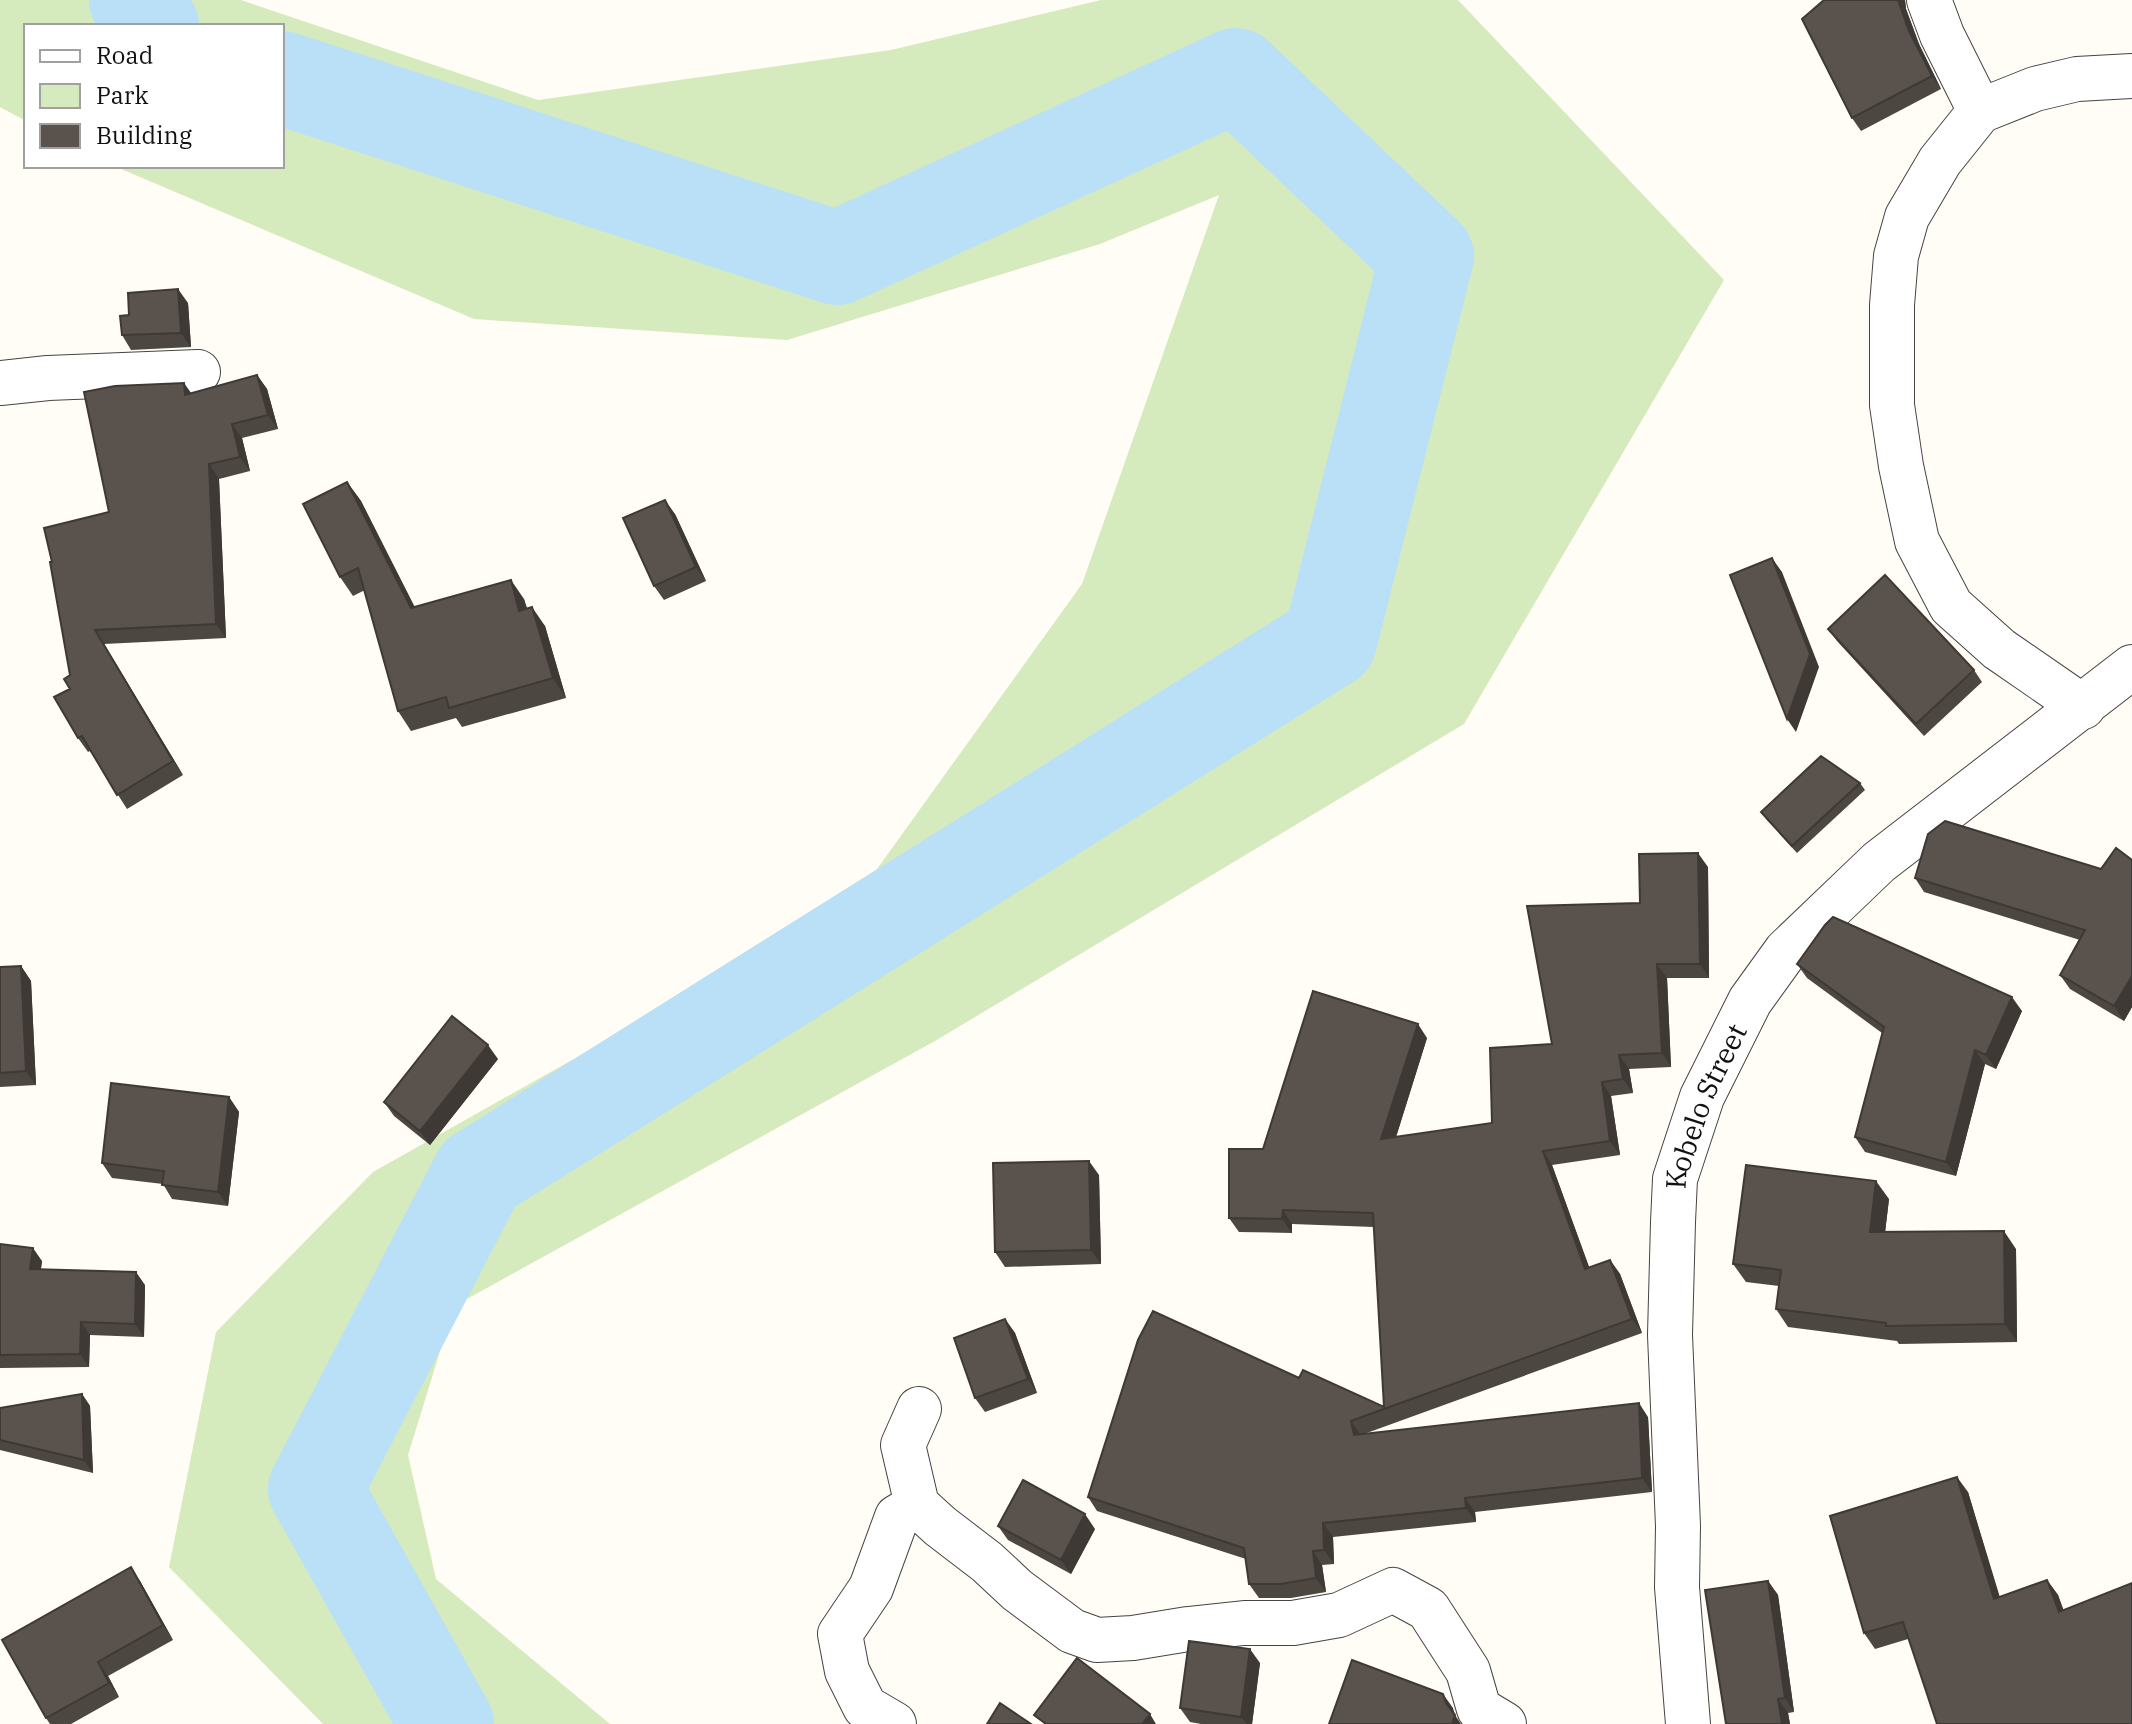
<svg xmlns="http://www.w3.org/2000/svg" width="2132" height="1724" font-family="'IBM Plex Serif',serif">
  <style>
    .green { fill: #d5ebbd }
    .lines { fill: none; stroke-linecap: round; stroke-linejoin: round }
    .river { stroke: #b9e0f7; stroke-width: 94 }
    .minor-casing { stroke: #444; stroke-width: 46 }
    .minor { stroke: #fff; stroke-width: 44 }
    .wall { fill: #4d4742 }
    .shaded-wall { fill: #3f3936 }
    .building { fill: #5a524d; stroke: #3f3936; stroke-width: 2 }
    .labels { text-anchor: middle; dominant-baseline: central; stroke-width: 8; stroke-linejoin: round; paint-order: stroke }
    .street-label { font-size: 28px; fill: #111; stroke: #fff }
  </style>
  <rect width="100%" height="100%" fill="#fffdf5"/>
  <path class="green" d="M0 0H241L538 100 891 50 1101 0H1458L1724 280 1464 724 935 1041 454 1306 408 1455 436 1579 610 1724H323L169 1567 216 1332 373 1172 854 901 1082 584 1219 195 1100 244 787 340 474 319 114 166H282V26H26V121L0 107Z"/>
  <g class="lines">
    <path class="river" d="M136 0 152 26
      M282 78 837 258 1236 75 1427 256 1330 641 479 1174 315 1489 447 1724"/>
    <g class="minor-casing">
      <g id="minor">
        <path d="M1929 0 1942 35 1980 111"/>
        <path d="M0 383 48 378 198 372"/>
        <path d="M2083 707 1999 649 1951 606 1917 541 1901 466 1892 405V305L1896 256 1907 217 1940 161 1980 111 2035 89 2077 79 2132 76"/>
        <path d="M919 1409 903 1445 917 1505 940 1526 987 1562 1017 1590 1072 1631 1097 1640 1133 1638 1188 1629 1244 1623H1293L1339 1615 1393 1590 1428 1609 1468 1671 1479 1709 1504 1724"/>
        <path d="M894 1724 865 1707 847 1671 840 1634 871 1588 897 1517 917 1505"/>
        <path id="s1" d="M1688 1724 1677 1587 1678 1526 1670 1335 1673 1222 1675 1179 1702 1097 1750 1001 1786 951 1879 862 2132 667"/>
      </g>
    </g>
    <use href="#minor" class="minor"/>
  </g>
  <path class="wall" d="M1824 0H1905L1906 9 1919 44 1941 89 1861 131 1852 118Z
    M188 303 191 347 131 350 122 335 129 315Z
    M257 375 267 389 278 429 242 438 250 471 219 479 226 638 104 644 183 775 127 809 90 751 88 752 78 738 70 689V675L52 562 109 512 191 393Z
    M347 482 361 501 414 607 524 599 527 608 545 626 566 698 462 727 456 718 411 731 398 711 365 590 353 596 340 577Z
    M675 514 706 581 664 600 654 586Z
    M1828 629 1974 670 1982 682 1924 736 1837 641Z
    M1860 783 1865 790 1797 853 1766 819 1761 812Z
    M2132 860V1007L2124 1021 2070 989 2060 975 2080 940 1924 892 1915 878 2101 869Z
    M1708 867 1709 978H1667L1671 1067 1629 1069 1633 1093 1611 1096 1620 1155 1552 1165 1589 1268 1610 1260 1620 1274 1642 1333 1364 1434 1648 1417 1652 1492 1475 1512 1476 1522 1333 1537 1334 1564 1322 1565 1326 1592 1291 1598H1259L1249 1584 1246 1559 1097 1511 1088 1497 1299 1378 1384 1407 1374 1227 1292 1224V1233L1239 1232 1229 1218 1263 1149 1427 1038 1396 1137 1492 1123 1552 1044 1640 903Z
    M1797 964 2022 1011 1996 1069 1985 1064 1956 1176 1865 1152 1855 1137 1882 1033 1807 978Z
    M21 966 31 981 36 1085 0 1087V967Z
    M498 1059 430 1145 394 1116 384 1102Z
    M229 1097 239 1112 228 1206 172 1199 163 1184 112 1178 102 1163Z
    M1099 1175 1101 1264 1005 1267 995 1252Z
    M1889 1199 1885 1232 2016 1249 2017 1342 1899 1344 1897 1341 1788 1327 1776 1309 1779 1286 1746 1282 1733 1264Z
    M0 1244 42 1261 41 1269 145 1285 144 1337 90 1335 89 1367 0 1368Z
    M1005 1319 1015 1333 1037 1393 985 1412 975 1398Z
    M82 1394 90 1406 93 1473 0 1450V1408Z
    M1968 1492 1999 1597 2047 1580 2058 1595 2063 1610 2132 1724 1908 1639 1875 1649 1864 1633Z
    M998 1526 1095 1529 1071 1574 1008 1540Z
    M140 1581 173 1640 108 1676 119 1697 71 1724H50L46 1718Z
    M1768 1581 1778 1595 1794 1712 1788 1713 1790 1724H1726Z
    M1260 1663 1252 1724H1201L1190 1722 1180 1708Z"/>
  <path class="shaded-wall" d="M1898 0H1905L1906 9 1919 44 1941 89 1932 76 1909 31Z
    M178 289 188 303 191 347 181 333Z
    M257 375 267 389 278 429 268 415Z
    M184 383 194 397 185 395Z
    M232 424 242 438 250 471 240 457Z
    M209 464 219 479 226 638 216 624Z
    M347 482 361 501 425 627 411 608Z
    M665 500 675 514 706 581 696 567Z
    M1772 558 1782 572 1819 667 1796 732 1787 719Z
    M511 580 524 599 533 630 519 611Z
    M532 607 545 626 566 698 553 678Z
    M95 630 104 644 183 775 173 761Z
    M1698 853 1708 867 1709 978 1700 964Z
    M1657 964 1667 978 1671 1067 1662 1053Z
    M21 966 31 981 36 1085 26 1071Z
    M2132 976V1007L2124 1021 2114 1006Z
    M2012 997 2022 1011 1996 1069 1986 1055Z
    M1418 1024 1427 1038 1391 1153 1381 1139Z
    M488 1045 498 1059 430 1145 420 1131Z
    M1975 1050 1985 1064 1956 1176 1946 1162Z
    M1619 1055 1629 1069 1633 1093 1623 1079Z
    M1602 1082 1611 1096 1620 1155 1610 1141Z
    M229 1097 239 1112 228 1206 218 1192Z
    M1543 1151 1552 1165 1595 1283 1585 1269Z
    M1089 1161 1099 1175 1101 1264 1091 1250Z
    M1876 1181 1889 1199 1883 1250 1870 1232Z
    M1283 1210 1292 1224V1233L1282 1219Z
    M2004 1231 2016 1249 2017 1342 2005 1324Z
    M33 1248 42 1261 39 1282 30 1269Z
    M1610 1260 1620 1274 1642 1333 1632 1319Z
    M136 1272 145 1285 144 1337 135 1324Z
    M1005 1319 1015 1333 1037 1393 1028 1379Z
    M81 1322 90 1335 89 1367 80 1354Z
    M82 1394 90 1406 93 1473 84 1460Z
    M1639 1403 1648 1417 1652 1492 1642 1478Z
    M1351 1421 1361 1435H1354Z
    M1957 1477 1968 1492 2005 1614 1994 1599Z
    M1465 1498 1475 1512 1476 1522 1466 1508Z
    M1085 1514 1095 1529 1071 1574 1061 1560Z
    M1323 1523 1333 1537 1334 1564 1324 1550Z
    M1313 1551 1322 1565 1326 1592 1316 1578Z
    M131 1567 140 1581 173 1640 163 1625Z
    M2047 1580 2058 1595 2070 1627 2059 1612Z
    M1768 1581 1778 1595 1794 1712 1785 1698Z
    M1250 1649 1260 1663 1252 1724H1247L1241 1717Z
    M98 1662 108 1676 119 1697 109 1683Z
    M1443 1694 1453 1708 1455 1715 1461 1724H1452Z
    M1778 1699 1788 1713 1790 1724H1782Z
    M1150 1714 1156 1724H1142Z"/>
  <path class="building" d="M1824 0H1898L1909 31 1932 76 1852 118 1802 19Z
    M178 289 181 333 122 335 120 316 129 315 128 293Z
    M257 375 268 415 232 424 240 457 209 464 216 624 95 630 173 761 117 795 82 736 78 738 54 697 70 689 64 679 70 675 50 562H52L44 528 109 512 84 392 115 386 184 383 185 395Z
    M347 482 411 608 511 580 519 611 532 607 553 678 449 708 446 697 398 711 358 568 340 577 303 504Z
    M665 500 696 567 654 586 623 518Z
    M1772 558 1810 654 1787 719 1730 575Z
    M1885 575 1974 670 1916 724 1828 629Z
    M1821 756 1860 783 1792 846 1761 812Z
    M1945 821 2101 869 2116 848 2132 860V976L2114 1006 2060 975 2085 930 1915 878 1928 834Z
    M1698 853 1700 964H1657L1662 1053 1619 1055 1623 1079 1602 1082 1610 1141 1543 1151 1585 1269 1610 1260 1632 1319 1351 1421 1354 1435 1639 1403 1642 1478 1465 1498 1466 1508 1323 1523 1324 1550 1313 1551 1316 1578 1281 1584H1249L1244 1548 1088 1497 1138 1340 1153 1311 1299 1378 1303 1370 1384 1407 1373 1213 1283 1210 1282 1219 1229 1218V1149H1263L1313 991 1418 1024 1381 1139 1492 1123 1490 1048 1552 1044 1527 906 1640 903 1639 854Z
    M1833 917 2012 997 1986 1055 1975 1050 1946 1162 1855 1137 1884 1027 1797 964 1825 925Z
    M21 966 26 1071 0 1073V967Z
    M452 1016 488 1045 420 1131 384 1102Z
    M111 1083 229 1097 218 1192 162 1185 164 1171 102 1163Z
    M1089 1161 1091 1250 995 1252 993 1163Z
    M1746 1165 1876 1181 1870 1232 2004 1231 2005 1324 1886 1326V1323L1776 1309 1781 1270 1733 1264Z
    M0 1244 33 1248 30 1269 136 1272 135 1324 81 1322 80 1354 0 1355Z
    M1005 1319 1028 1379 975 1398 954 1338Z
    M82 1394 84 1460 0 1440V1408Z
    M1957 1477 1994 1599 2047 1580 2059 1612 2132 1583V1724H1937L1903 1622 1864 1633 1830 1516Z
    M1023 1480 1085 1514 1061 1560 998 1526Z
    M131 1567 163 1625 98 1662 109 1683 46 1718 2 1640Z
    M1768 1581 1785 1698 1778 1699 1782 1724H1726L1705 1590Z
    M1189 1641 1250 1649 1241 1717 1180 1708Z
    M1077 1658 1150 1714 1142 1724H1046L1034 1715Z
    M1352 1660 1443 1694 1446 1703 1455 1715 1452 1724H1329Z
    M1000 1703 1031 1724H987Z"/>
  <g class="labels">
    <g class="street-label">
      <text stroke="none"><textPath href="#s1" startOffset="624">Kobelo Street</textPath></text>
    </g>
  </g>
  <rect x="24" y="24" width="260" height="144" fill="#ffffff" stroke="#a0a0a0" stroke-width="2"/>
  <rect x="40" y="50" width="40" height="12" fill="#ffffff" stroke="#a0a0a0" stroke-width="2"/>
  <text x="96" y="64" font-size="24" fill="#111111">Road</text>
  <rect x="40" y="84" width="40" height="24" fill="#d5ebbd" stroke="#a0a0a0" stroke-width="2"/>
  <text x="96" y="104" font-size="24" fill="#111111">Park</text>
  <rect x="40" y="124" width="40" height="24" fill="#5a524d" stroke="#a0a0a0" stroke-width="2"/>
  <text x="96" y="144" font-size="24" fill="#111111">Building</text>
</svg>
